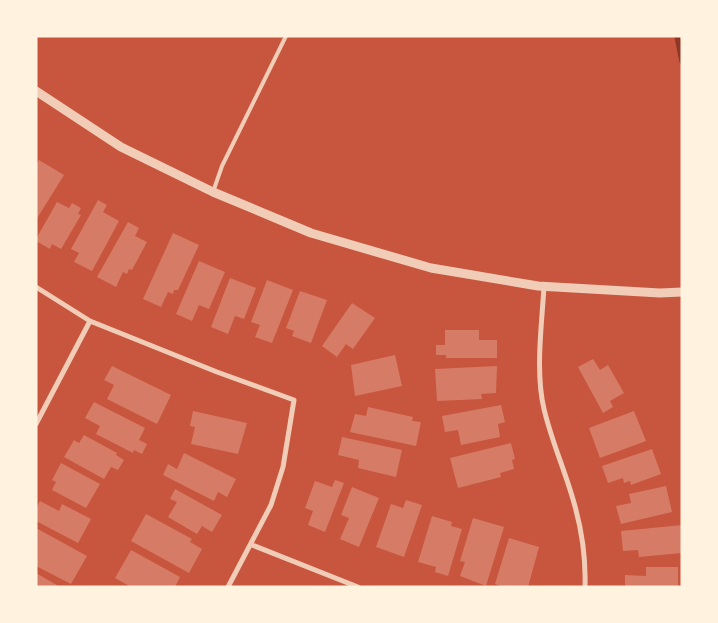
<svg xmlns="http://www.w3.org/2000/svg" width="718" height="623" font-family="'Alegreya Sans',sans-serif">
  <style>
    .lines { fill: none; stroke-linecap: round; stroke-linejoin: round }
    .stream { stroke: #8f3625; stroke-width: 5.5 }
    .building { fill: #d67c66 }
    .service { stroke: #f1ccb7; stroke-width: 4 }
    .minor { stroke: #f1ccb7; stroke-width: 5 }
    .tertiary { stroke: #f1ccb7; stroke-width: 9 }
  </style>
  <rect width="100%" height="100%" fill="#c8553d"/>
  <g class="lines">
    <path class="stream" d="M677 36 682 61"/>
  </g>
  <path class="building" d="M39 160 64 175 36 220V165Z
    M98 200 107 205 103 212 119 221 92 271 74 262 79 253 71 249Z
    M57 202 69 208 72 203 81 208 78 214 81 215 61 249 52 244 50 249 36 241V239Z
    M128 222 139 228 135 236 147 242 132 270 129 269 127 274 123 272 116 287 97 277Z
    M173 233 199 245 178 290H174L173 294 168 292 161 307 143 299Z
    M199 261 225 272 209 309 199 305 192 321 176 314Z
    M230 278 256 288 244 319 235 316 228 334 211 327Z
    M267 280 293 290 272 343 255 337 260 325 251 322Z
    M300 291 327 300 311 343 292 336 294 331 286 328Z
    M352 303 375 318 353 349 346 344 337 357 322 346Z
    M445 330H479V340H497V358H446V355H436V345H445Z
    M395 355 402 386 355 396 351 365Z
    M593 359 600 370 608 365 624 393 610 401 613 407 603 413 578 367Z
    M112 366 171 395 157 424 107 399 114 385 104 380Z
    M497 366 496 393 481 394 482 399 437 401 435 369Z
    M94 402 145 428 139 440 147 444 142 454 134 450 133 453 96 434 100 426 85 418Z
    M501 405 505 422 498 424 500 437 461 445 458 430 445 432 442 416Z
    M368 407 413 417 412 421 421 422 416 446 350 432 355 414 366 416Z
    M193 411 247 423 238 454 191 444 195 427 190 426Z
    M634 411 646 441 600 458 589 428Z
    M84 435 117 453 116 455 124 460 118 470 111 467 104 479 64 457 74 440 79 443Z
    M342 437 402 450 396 477 358 468 359 460 338 455Z
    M511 443 515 459 512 460 514 469 500 473 501 477 458 488 450 458Z
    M652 449 661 474 631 485 630 481 624 483 623 478 608 483 602 466Z
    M184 453 236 479 227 497 218 492 214 501 163 475 168 464 177 469Z
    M61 463 100 484 86 508 52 490 56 482 52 480Z
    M335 480 344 483 325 532 308 525 313 511 305 508 315 481 332 487Z
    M666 486 672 512 621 524 616 506 631 503 629 494Z
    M352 487 379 498 359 547 340 539 349 518 341 515Z
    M175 489 222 515 212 532 202 526 197 534 168 517 177 502 170 499Z
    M406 500 422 505 404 557 376 547 391 504 403 508Z
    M40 501 59 511 62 504 91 519 78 543 36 521V508Z
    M146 514 192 539 190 542 202 549 189 573 131 541Z
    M432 516 452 522 451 526 462 529 448 576 435 572 436 567 418 562Z
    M473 518 504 527 486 586 460 576 465 562 460 561Z
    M682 525V553L639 557 638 550 623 551 621 531Z
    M36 528 87 556 71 584 36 566Z
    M509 538 539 547 528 587H504L495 584Z
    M131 550 180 577 175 587H131L115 578Z
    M646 567H678V587H625V575L646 576Z
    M36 573 60 587H36Z"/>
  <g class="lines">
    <path class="service" d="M213 192 222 166 286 36"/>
    <path class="minor" d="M544 286C542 324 535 371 544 409 551 439 563 466 572 496 581 525 586 557 585 587
      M36 287 90 321 217 372 294 400 283 467 271 505 228 587
      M36 424 90 321
      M252 545 358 587"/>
    <path class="tertiary" d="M36 91 121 147 213 192 311 233 431 268 538 286 660 293 682 292"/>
  </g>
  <rect width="718" height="623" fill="none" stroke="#fff3e0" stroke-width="75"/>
</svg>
